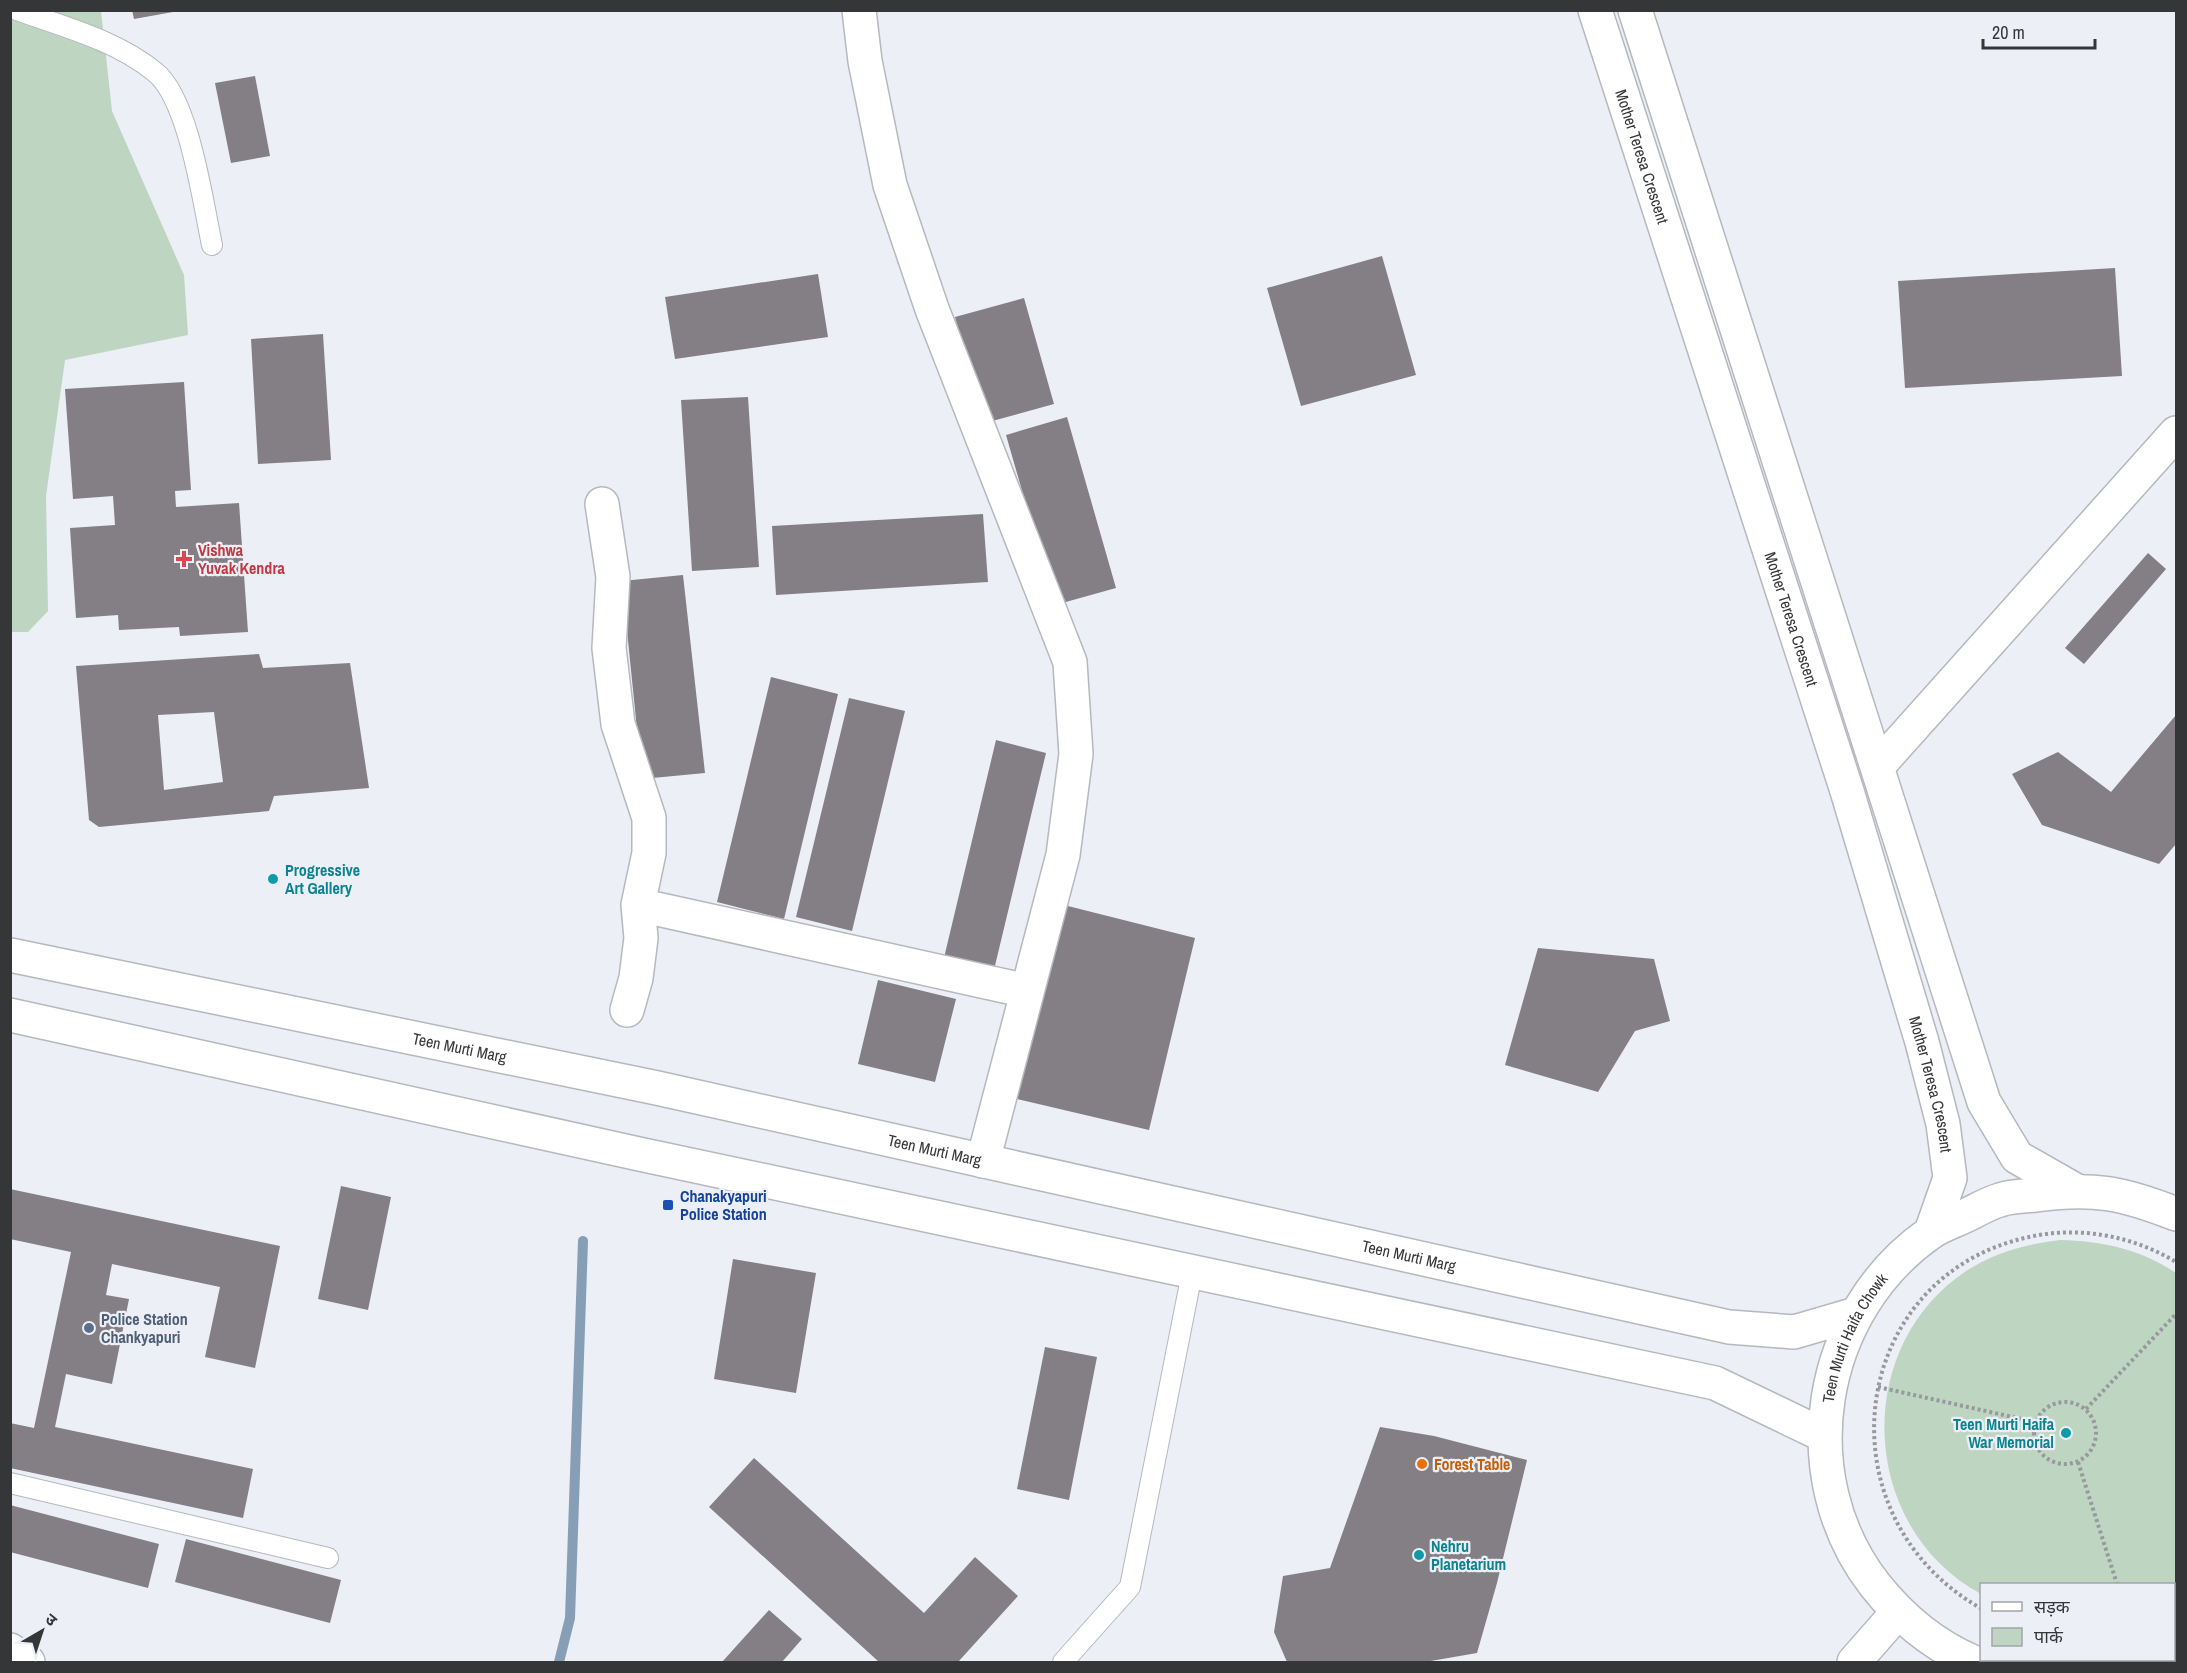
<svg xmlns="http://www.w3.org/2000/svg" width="2187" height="1673" font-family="'Archivo Narrow','Noto Sans Devanagari',sans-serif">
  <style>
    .green { fill: #bdd5c1 }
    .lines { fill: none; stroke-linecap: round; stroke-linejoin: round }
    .stream { stroke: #879fb6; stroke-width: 10 }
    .building { fill: #847f84; fill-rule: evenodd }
    .lane-casing { stroke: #b5b8be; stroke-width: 22 }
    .street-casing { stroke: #b5b8be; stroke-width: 36 }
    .secondary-casing { stroke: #b5b8be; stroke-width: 36 }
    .path { stroke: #97999d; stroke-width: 4; stroke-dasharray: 3 3; stroke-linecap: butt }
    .lane { stroke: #fff; stroke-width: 20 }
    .street { stroke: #fff; stroke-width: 33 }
    .secondary { stroke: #fff; stroke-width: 33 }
    .health-dot { fill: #e0444e; stroke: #eceff6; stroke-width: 2 }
    .culture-dot { fill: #0f9aa8; stroke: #eceff6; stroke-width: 2 }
    .transit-dot { fill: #1a4fb4; stroke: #eceff6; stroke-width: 2 }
    .service-dot { fill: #5c6f8a; stroke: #eceff6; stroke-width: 2 }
    .food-dot { fill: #e8710a; stroke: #eceff6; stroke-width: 2 }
    .labels { text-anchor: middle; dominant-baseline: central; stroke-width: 4.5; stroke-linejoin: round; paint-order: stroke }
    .street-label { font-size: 16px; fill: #353638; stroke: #eceff6 }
    .health-label { font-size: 16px; font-weight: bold; fill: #be3a42; stroke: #eceff6; text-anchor: start }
    .culture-label { font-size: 16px; font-weight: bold; fill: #0d838f; stroke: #eceff6; text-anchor: start }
    .transit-label { font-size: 16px; font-weight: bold; fill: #164399; stroke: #eceff6; text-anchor: start }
    .service-label { font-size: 16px; font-weight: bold; fill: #4e5e75; stroke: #eceff6; text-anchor: start }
    .food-label { font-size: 16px; font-weight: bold; fill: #c56008; stroke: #eceff6; text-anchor: start }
  </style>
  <rect width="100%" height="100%" fill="#eceff6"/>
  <path class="green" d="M11 11H101L112 111 184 275 188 335 65 360 46 496 48 611 28 632H11Z
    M2060 1240C2103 1241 2140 1249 2176 1273V1585L2174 1587V1584H1982L1981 1594C1859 1528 1851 1348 1966 1271 1995 1252 2027 1244 2060 1240Z"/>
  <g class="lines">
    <path class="stream" d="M559 1662 570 1618 583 1241"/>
  </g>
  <path class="building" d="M132 10H173V12L134 19Z
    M255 76 270 156 231 163 215 83Z
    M1382 256 1416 375 1301 406 1267 288Z
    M2115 268 2122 376 1905 388 1898 281Z
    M818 274 828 337 675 359 665 297Z
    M1024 298 1054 404 985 423 955 317Z
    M323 334 331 460 258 464 251 339Z
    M184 382 191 490 175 491 176 507 239 503 248 632 180 636 179 627 119 630 118 615 76 618 70 528 115 525 113 496 73 499 65 389Z
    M748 397 759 567 692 571 681 400Z
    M1067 417 1116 588 1055 605 1006 435Z
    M983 514 988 582 776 595 772 526Z
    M2148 553 2166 569 2084 664 2065 648Z
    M683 575 705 773 642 779 622 581Z
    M259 654 263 668 350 663 369 788 274 796 269 811 99 827 89 820 76 666ZM214 712 223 782 164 790 158 715Z
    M771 677 838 694 784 919 717 902Z
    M849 698 905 711 852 931 796 917Z
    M2176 715V844L2159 864 2042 825 2012 774 2058 752 2111 792Z
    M996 740 1046 753 993 974 943 962Z
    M1056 903 1195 938 1149 1130 1009 1097Z
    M1538 948 1654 959 1670 1021 1635 1031 1598 1092 1505 1065Z
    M878 980 956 999 935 1082 858 1064Z
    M341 1186 391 1197 368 1310 318 1299Z
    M10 1189 280 1246 255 1368 205 1357 220 1287 112 1264 106 1295 129 1299 112 1384 66 1374 55 1427 253 1469 243 1518 10 1468V1423L34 1428 71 1252 10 1239Z
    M733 1259 816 1273 796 1393 714 1379Z
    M1045 1347 1097 1357 1069 1500 1017 1489Z
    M1380 1427 1434 1436 1527 1460 1497 1583 1477 1653 1425 1662H1287L1274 1632 1283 1576 1330 1568Z
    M754 1458 924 1613 975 1557 1018 1596 958 1662H879L709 1507Z
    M10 1505 159 1544 148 1588 10 1552Z
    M186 1539 341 1580 330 1623 175 1582Z
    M769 1610 802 1639 782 1662H722Z"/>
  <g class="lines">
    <g class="lane-casing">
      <path id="lane" d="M17 10C64 27 116 40 155 72 189 99 203 203 212 245
        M10 1483 328 1558
        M1063 1662 1130 1587 1192 1273"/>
    </g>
    <g class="street-casing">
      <path id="street" d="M859 10 865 61 890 185 932 309 1070 662 1076 754 1063 855 983 1161
        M602 504 613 577 609 648 618 724 649 818V853L638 905 641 938 636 978 627 1010
        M1878 766 2176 433
        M648 907 1027 991
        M10 1650 28 1662"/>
    </g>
    <g class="secondary-casing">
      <g id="secondary">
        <path id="s1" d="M1595 10 1847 791 1922 1042 1943 1124 1950 1178 1931 1232"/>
        <path d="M1635 10 1984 1102 2017 1157 2075 1190"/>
        <path id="s2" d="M10 955 657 1088 1729 1327 1794 1332 1856 1314"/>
        <path d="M10 1015 639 1154 1715 1383 1823 1435"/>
        <path d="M1854 1662 1897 1613"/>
        <path id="s3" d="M1973 1662C1933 1645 1902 1619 1875 1585 1790 1476 1817 1312 1930 1233 1941 1225 1955 1221 1967 1215 1977 1210 1989 1203 2000 1200 2011 1196 2024 1196 2036 1195 2093 1187 2123 1193 2176 1214"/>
        <path d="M2169 1662 2176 1659"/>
      </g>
    </g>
    <path class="path" d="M1878 1387 2035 1422
      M2034 1433a31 31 0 1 1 62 0a31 31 0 1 1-62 0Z
      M2086 1409 2176 1314
      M2078 1462 2117 1584
      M2174 1604 2176 1602
      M1982 1609C1812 1513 1850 1261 2046 1234 2091 1228 2138 1239 2176 1262"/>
    <use href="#lane" class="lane"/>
    <use href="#street" class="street"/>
    <use href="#secondary" class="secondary"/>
  </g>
  <path class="health-dot" d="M181 550h6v6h6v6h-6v6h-6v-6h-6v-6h6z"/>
  <g class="culture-dot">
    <circle cx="273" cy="879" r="6"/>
    <circle cx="2066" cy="1433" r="6"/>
    <circle cx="1419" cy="1555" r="6"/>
  </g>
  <rect class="transit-dot" x="662" y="1199" width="12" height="12" rx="3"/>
  <circle class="service-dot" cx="89" cy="1328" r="6"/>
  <circle class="food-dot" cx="1422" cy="1464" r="6"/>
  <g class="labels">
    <g class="street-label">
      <text stroke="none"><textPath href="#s1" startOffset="154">Mother Teresa Crescent</textPath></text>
      <text stroke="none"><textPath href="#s1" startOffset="640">Mother Teresa Crescent</textPath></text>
      <text stroke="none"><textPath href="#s2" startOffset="459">Teen Murti Marg</textPath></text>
      <text stroke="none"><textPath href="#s1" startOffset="1126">Mother Teresa Crescent</textPath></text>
      <text stroke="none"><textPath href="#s2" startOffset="945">Teen Murti Marg</textPath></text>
      <text stroke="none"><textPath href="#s2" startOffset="1431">Teen Murti Marg</textPath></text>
      <text stroke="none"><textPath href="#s3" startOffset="390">Teen Murti Haifa Chowk</textPath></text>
    </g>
    <g class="health-label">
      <text x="198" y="550">Vishwa<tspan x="198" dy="18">Yuvak Kendra</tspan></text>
    </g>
    <g class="culture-label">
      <text x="285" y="870">Progressive<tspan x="285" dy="18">Art Gallery</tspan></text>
      <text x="2054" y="1424" text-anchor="end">Teen Murti Haifa<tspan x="2054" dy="18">War Memorial</tspan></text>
      <text x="1431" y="1546">Nehru<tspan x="1431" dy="18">Planetarium</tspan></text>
    </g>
    <g class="transit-label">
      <text x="680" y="1196">Chanakyapuri<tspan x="680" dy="18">Police Station</tspan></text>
    </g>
    <g class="service-label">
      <text x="101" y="1319">Police Station<tspan x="101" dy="18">Chankyapuri</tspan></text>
    </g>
    <g class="food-label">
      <text x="1434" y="1464">Forest Table</text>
    </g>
  </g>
  <rect width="2187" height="1673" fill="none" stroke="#353638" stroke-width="24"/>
  <rect x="1980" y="1583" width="195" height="78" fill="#eceff6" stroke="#a3a5aa" stroke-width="1.5"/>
  <rect x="1992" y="1602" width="30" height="9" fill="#ffffff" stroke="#a3a5aa" stroke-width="1.5"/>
  <text x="2034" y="1613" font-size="18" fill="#353638">सड़क</text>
  <rect x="1992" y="1628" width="30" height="18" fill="#bdd5c1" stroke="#a3a5aa" stroke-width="1.5"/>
  <text x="2034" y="1643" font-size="18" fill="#353638">पार्क</text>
  <g transform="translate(42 1631) rotate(39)" stroke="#eceff6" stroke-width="4.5" paint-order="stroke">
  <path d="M0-4.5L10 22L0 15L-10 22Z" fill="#353638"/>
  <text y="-9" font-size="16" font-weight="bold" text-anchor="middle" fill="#353638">उ</text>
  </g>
  <path d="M1983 39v9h112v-9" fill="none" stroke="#353638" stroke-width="3"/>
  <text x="1992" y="39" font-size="18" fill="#353638" stroke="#eceff6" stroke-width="4.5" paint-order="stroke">20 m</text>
</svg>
